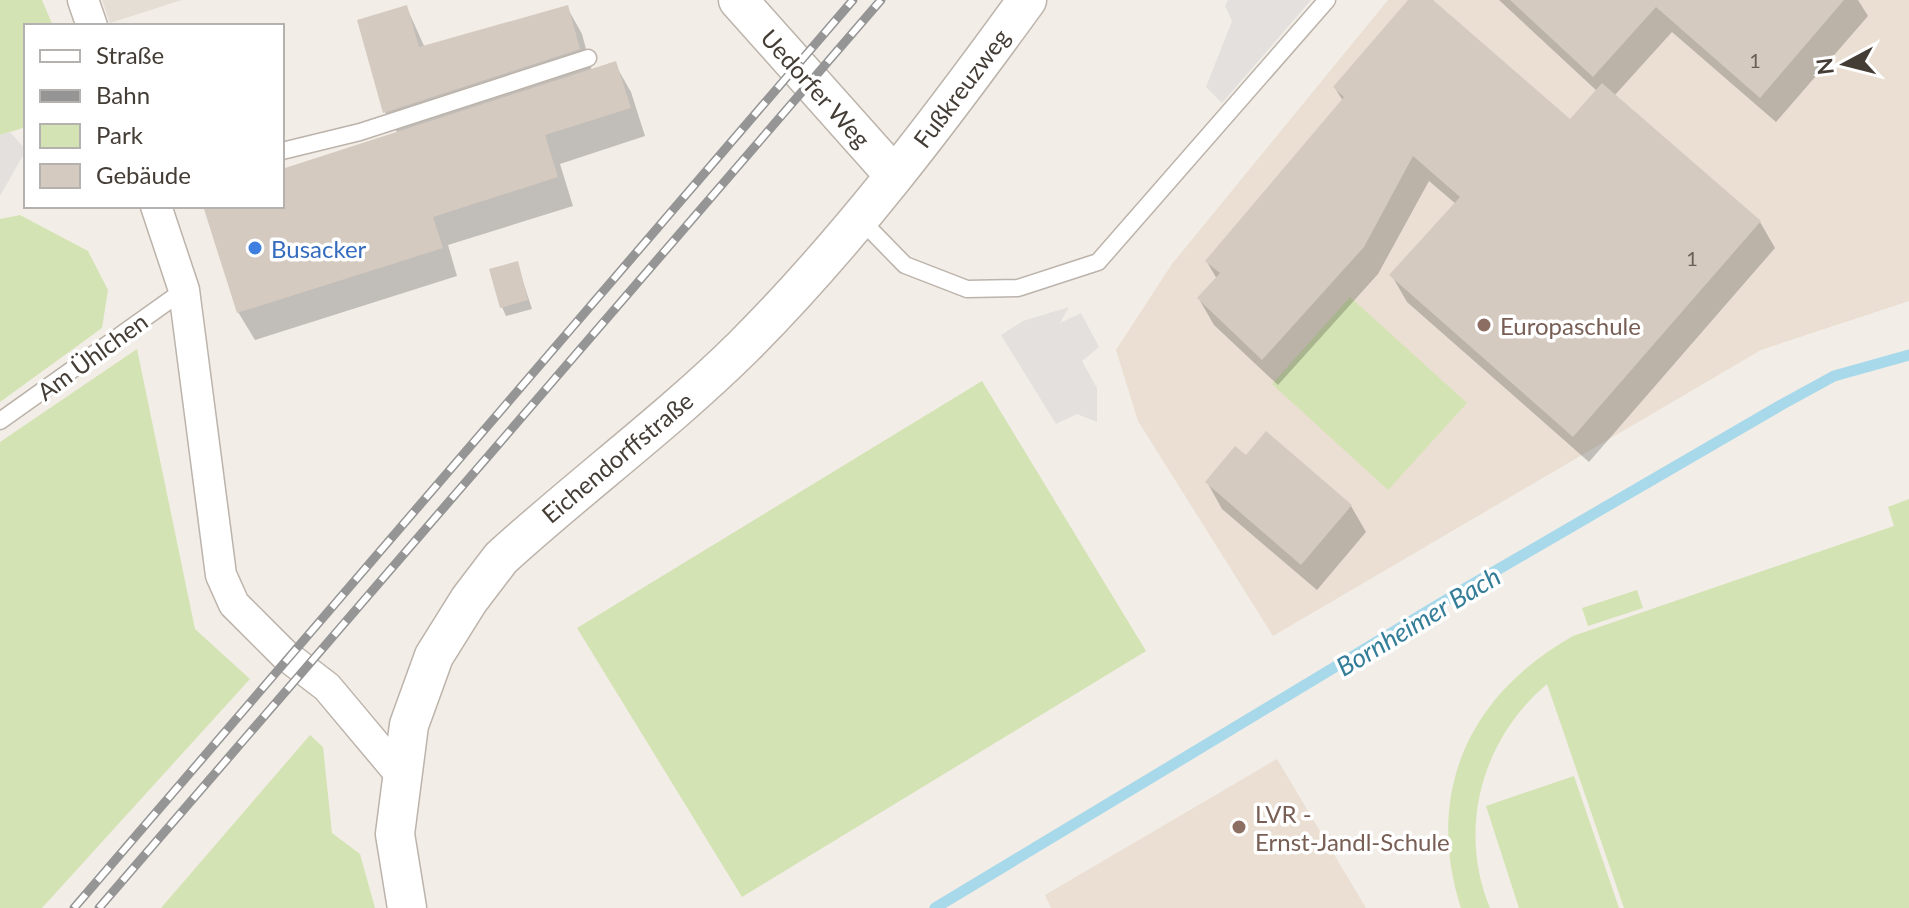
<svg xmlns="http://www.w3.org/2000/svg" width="1909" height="908" font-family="Lato,sans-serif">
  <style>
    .residential { fill: #e5ded5 }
    .education { fill: #eadfd2 }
    .green { fill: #d4e3b3 }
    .parking { fill: #e3e0de }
    .shadow { fill: #0003 }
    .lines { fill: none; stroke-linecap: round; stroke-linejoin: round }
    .stream { stroke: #a8d9ea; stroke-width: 11 }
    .building { fill: #d5cac0 }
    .service-casing { stroke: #bcb3aa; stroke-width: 19 }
    .minor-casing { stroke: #bcb3aa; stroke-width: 33 }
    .tertiary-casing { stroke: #bcb3aa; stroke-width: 41 }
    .service { stroke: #fff; stroke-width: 16 }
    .minor { stroke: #fff; stroke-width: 30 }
    .tertiary { stroke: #fff; stroke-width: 38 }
    .rail-casing { stroke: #959595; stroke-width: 9 }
    .rail { stroke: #fff; stroke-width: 6; stroke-dasharray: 18; stroke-linecap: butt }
    .shop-dot { fill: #3f7fe0; stroke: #fff; stroke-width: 3 }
    .education-dot { fill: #8d6e63; stroke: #fff; stroke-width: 3 }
    .labels { text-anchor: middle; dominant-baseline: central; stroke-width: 7; stroke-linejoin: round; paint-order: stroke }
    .number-label { font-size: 20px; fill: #686058 }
    .street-label { font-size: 24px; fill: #443d36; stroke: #fff }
    .shop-label { font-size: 24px; fill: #366cbe; stroke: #fff; text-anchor: start }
    .education-label { font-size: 24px; fill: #785e54; stroke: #fff; text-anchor: start }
    .water-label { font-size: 26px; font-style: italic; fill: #347d98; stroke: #fff }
  </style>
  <rect width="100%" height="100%" fill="#f2ede7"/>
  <path class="residential" d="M102 0H182L110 23Z"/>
  <path class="education" d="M1388 0H1909V301L1761 350 1273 636 1138 421 1116 350 1172 264Z
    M1277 759 1366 908H1051L1045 895Z"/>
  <path class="green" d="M0 0H42L53 26H26V127L0 135Z
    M20 215 88 251 108 290 102 328 0 402V219Z
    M1350 297 1467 403 1388 490 1272 384Z
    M137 349 195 629 250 679 42 908H0V442Z
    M982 381 1146 651 742 897 577 628Z
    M1909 499V908H1624L1547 684C1482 739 1457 828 1490 908H1461C1424 792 1469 695 1573 636L1894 526 1888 507Z
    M1637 590 1643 608 1588 626 1582 608Z
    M310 735 323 747 332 833 360 854 375 908H161Z
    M1574 776 1619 908H1519L1486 806Z"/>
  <path class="parking" d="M1228 0H1311L1222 103 1206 87 1232 21 1225 6Z
    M10 132 26 150 0 196V135Z
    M1069 307 1060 323 1081 313 1099 347 1082 361 1097 388V422L1077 414 1056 424 1001 335 1023 321Z"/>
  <path class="shadow" d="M1411 0H1430L1570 122 1597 91 1499 0H1858L1868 16 1776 122 1672 32 1614 96 1760 222 1775 248 1589 462 1407 302 1392 276 1456 204 1429 181 1378 274 1278 385 1214 325 1199 299 1217 279 1207 262 1343 101 1335 88Z
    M567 7 582 34 592 71 615 64 631 92 645 136 560 164 573 206 448 245 457 276 255 340 238 312 205 206H282V171L398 134 385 112 407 8 425 48Z
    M517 263 532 309 506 316 502 307Z
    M1246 458 1351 506 1366 532 1317 590 1222 509 1207 482Z"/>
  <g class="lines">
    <path class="stream" d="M935 908 1466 588 1781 405 1834 376 1909 355"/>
  </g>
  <path class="building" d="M1408 0H1433L1570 119 1602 83 1761 221 1573 437 1389 275 1460 197 1413 156 1364 247 1262 360 1197 298 1220 273 1205 261 1344 97 1333 87Z
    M1510 0H1844L1760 98 1656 7 1593 77Z
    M407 5 419 47 568 5 580 49 383 113 357 20Z
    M616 61 631 108 545 135 558 177 433 217 443 248 237 313 203 206H282V169Z
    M518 261 528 300 500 308 489 269Z
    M1266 431 1352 505 1301 565 1205 482 1235 446 1246 455Z"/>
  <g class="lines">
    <g class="service-casing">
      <path id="service" d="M282 151 360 132 588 58
        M860 219 905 265 967 289 1018 288 1098 262 1327 0
        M0 421 184 290"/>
    </g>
    <g class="minor-casing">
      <path id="minor" d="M83 0 92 26
        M156 206 184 290 221 575 234 604 284 654 327 687 400 774"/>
    </g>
    <g class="tertiary-casing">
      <path id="tertiary" d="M738 0 894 175
        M407 908 395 834 409 725 434 656 469 600 501 558C580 486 667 422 743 347 848 242 940 120 1027 0"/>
    </g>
    <use href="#service" class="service"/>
    <use href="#minor" class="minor"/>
    <use href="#tertiary" class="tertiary"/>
    <g class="rail-casing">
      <path id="rail" d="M74 908 853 0
        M99 908 881 0"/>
    </g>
    <use href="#rail" class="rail"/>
  </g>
  <circle class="shop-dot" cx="255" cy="248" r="8"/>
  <g class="education-dot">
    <circle cx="1484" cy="325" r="8"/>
    <circle cx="1239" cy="827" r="8"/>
  </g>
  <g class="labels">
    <g class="number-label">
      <text x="1755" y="60">1</text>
      <text x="1692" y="258">1</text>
    </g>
    <g class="street-label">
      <text transform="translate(816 88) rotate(48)">Uedorfer Weg</text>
      <text transform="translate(961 88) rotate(-53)">Fußkreuzweg</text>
      <text transform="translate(92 356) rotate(-36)">Am Ühlchen</text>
      <text transform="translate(617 457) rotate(-40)">Eichendorffstraße</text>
    </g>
    <g class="shop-label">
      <text x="271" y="248">Busacker</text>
    </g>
    <g class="education-label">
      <text x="1500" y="325">Europaschule</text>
      <text x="1255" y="813">LVR -<tspan x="1255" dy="28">Ernst-Jandl-Schule</tspan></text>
    </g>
    <g class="water-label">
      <text transform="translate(1418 621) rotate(-31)">Bornheimer Bach</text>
    </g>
  </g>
  <rect x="24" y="24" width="260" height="184" fill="#ffffff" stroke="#b4b1af" stroke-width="2"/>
  <rect x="40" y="50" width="40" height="12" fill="#ffffff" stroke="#b4b1af" stroke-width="2"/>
  <text x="96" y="64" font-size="24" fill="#443d36">Straße</text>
  <rect x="40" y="90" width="40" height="12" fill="#959595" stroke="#b4b1af" stroke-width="2"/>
  <text x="96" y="104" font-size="24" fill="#443d36">Bahn</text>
  <rect x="40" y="124" width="40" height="24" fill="#d4e3b3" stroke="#b4b1af" stroke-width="2"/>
  <text x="96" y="144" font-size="24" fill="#443d36">Park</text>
  <rect x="40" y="164" width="40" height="24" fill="#d5cac0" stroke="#b4b1af" stroke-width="2"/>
  <text x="96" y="184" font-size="24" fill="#443d36">Gebäude</text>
  <g transform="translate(1845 64) rotate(263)" stroke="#ffffff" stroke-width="6" paint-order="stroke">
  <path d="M0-6L14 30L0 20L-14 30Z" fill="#443d36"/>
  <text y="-12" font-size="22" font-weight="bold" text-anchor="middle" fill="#443d36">N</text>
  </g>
</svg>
